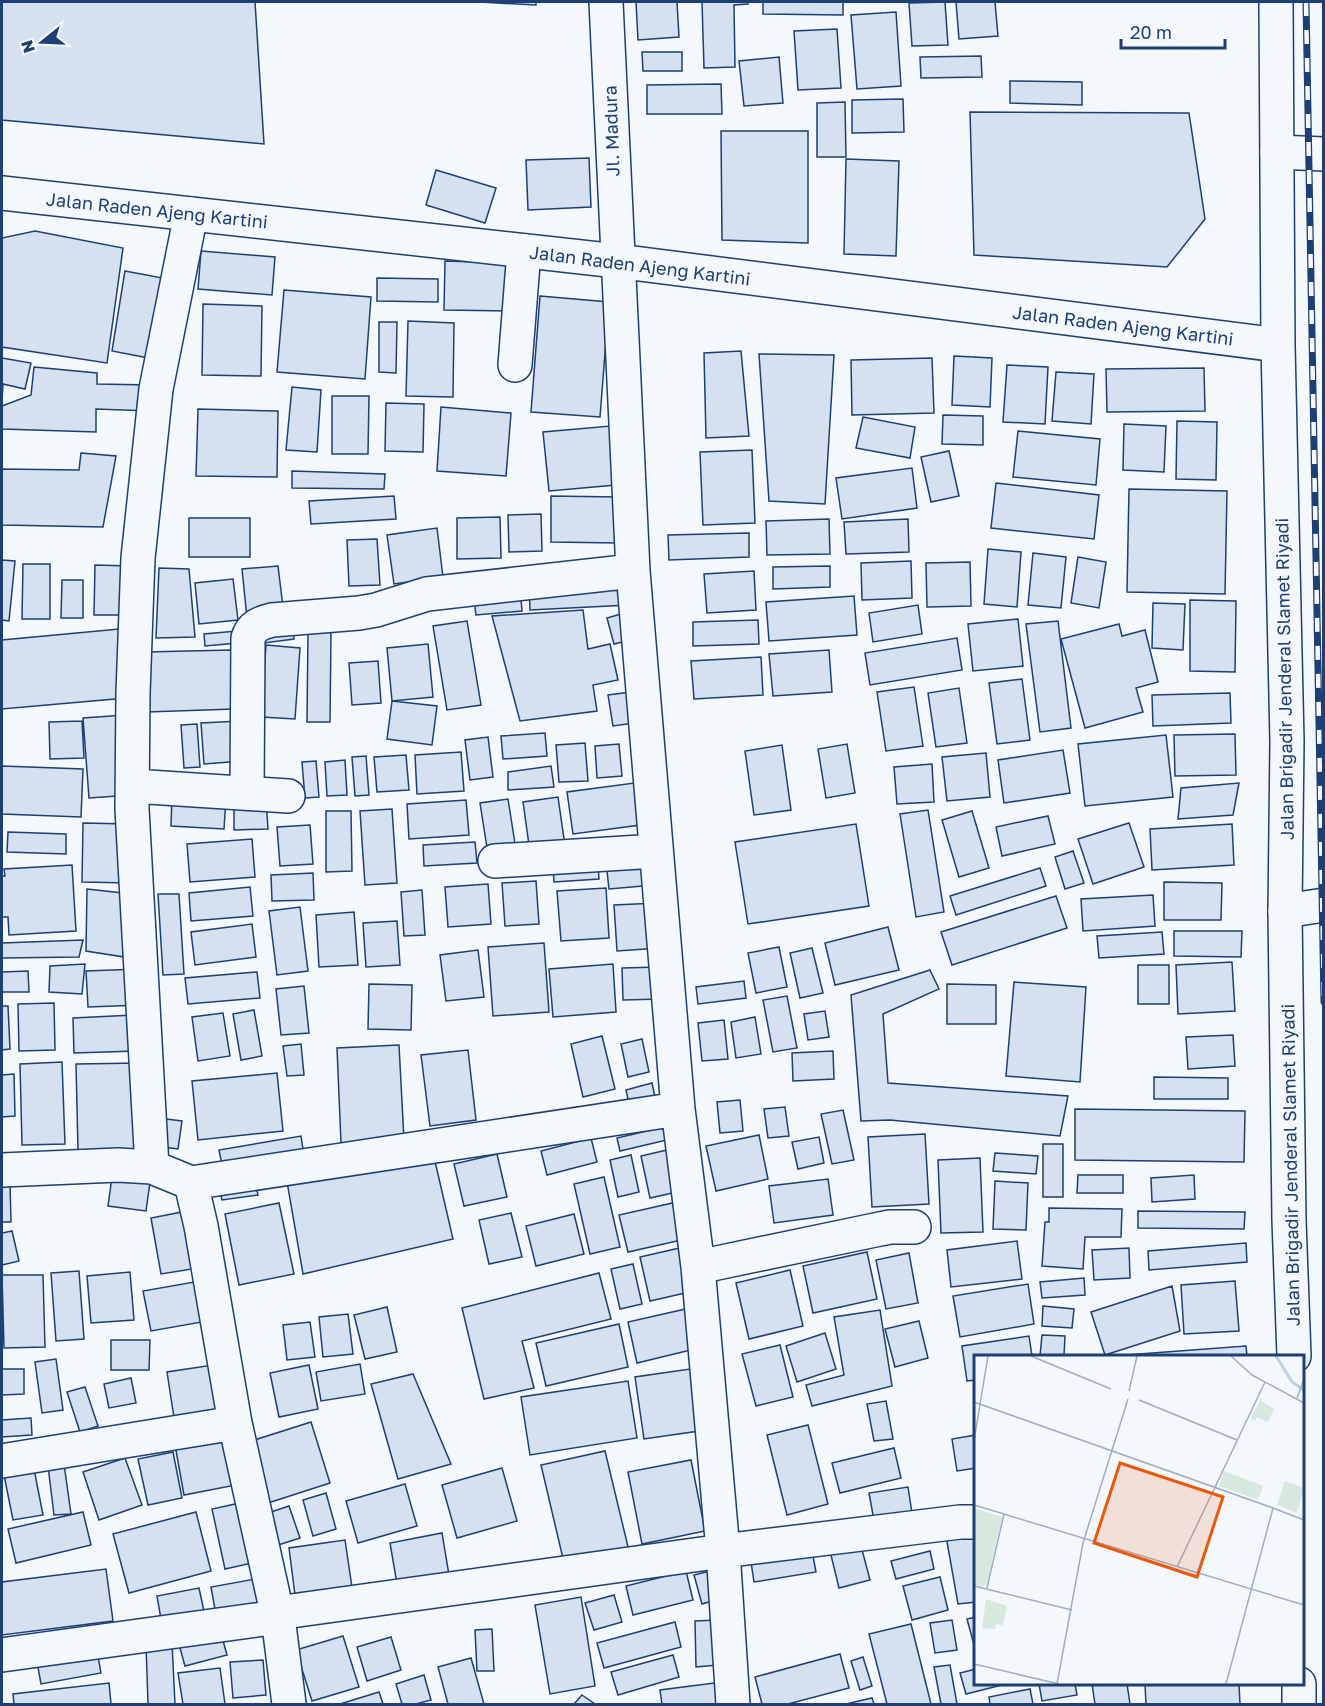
<svg xmlns="http://www.w3.org/2000/svg" width="1325" height="1706" font-family="'Golos Text',sans-serif">
  <style>
    .building { fill: #d5e0f0; stroke: #1d3f73; stroke-width: 1.5 }
    .lines { fill: none; stroke-linecap: round; stroke-linejoin: round }
    .minor-casing { stroke: #1d3f73; stroke-width: 36 }
    .major-casing { stroke: #1d3f73; stroke-width: 36 }
    .minor { stroke: #f4f7fb; stroke-width: 33 }
    .major { stroke: #f4f7fb; stroke-width: 33 }
    .rail-casing { stroke: #1d3f73; stroke-width: 7 }
    .rail { stroke: #f4f7fb; stroke-width: 4.5; stroke-dasharray: 14; stroke-linecap: butt }
    .labels { text-anchor: middle; dominant-baseline: central; stroke-width: 4.5; stroke-linejoin: round; paint-order: stroke }
    .street-label { font-size: 18px; fill: #1d3f73; stroke: #f4f7fb }
    .inset-river { fill: none; stroke: #bed0e5; stroke-width: 3 }
    .inset-road { fill: none; stroke: #9eadc5; stroke-width: 1.5 }
    .view { fill: #e8590c; fill-opacity: 0.15; stroke: #e8590c; stroke-width: 3 }
    .inset-edge { fill: none; stroke: #1d3f73; stroke-width: 3 }
  </style>
  <rect width="100%" height="100%" fill="#f4f7fb"/>
  <path class="building" d="M2 2H255L264 144 2 120Z
    M479 2H536V5Z
    M636 2H677L679 37 638 40Z
    M702 2H748V4L734 5 735 67 704 68Z
    M763 2H843V15L763 14Z
    M945 2 948 45 912 46 909 3Z
    M956 2H995L998 36 959 39Z
    M896 12 901 86 857 89 851 15Z
    M837 29 841 88 798 90 794 31Z
    M642 52H682V71H643Z
    M981 56 982 77 921 78 920 57Z
    M779 57 783 103 744 106 739 61Z
    M1010 81 1082 82V105L1010 103Z
    M721 84 722 114H647V85Z
    M903 99 904 132 852 133V100Z
    M845 102 846 157H817V103Z
    M970 112 1189 113 1205 219 1167 267 974 255Z
    M721 131H808V243L722 240Z
    M589 158 591 207 528 210 526 160Z
    M846 159 899 161 896 256 844 254Z
    M436 170 496 188 485 223 426 205Z
    M35 231 123 248 107 363 2 347V238Z
    M201 251 275 257 272 295 198 289Z
    M445 261 513 263 512 311 444 310Z
    M125 271 168 279 154 359 112 351Z
    M377 278 438 279V302L377 301Z
    M284 290 371 297 365 379 277 372Z
    M540 296 609 302 600 417 531 412Z
    M203 304 262 306 261 376 202 375Z
    M408 321 454 323 453 397 406 396Z
    M379 322H397L396 373 379 372Z
    M741 351 749 436 706 438 704 353Z
    M759 354 834 355 825 504 769 501Z
    M954 356 992 358 990 407 952 405Z
    M2 358 31 363 25 389 3 384 2 399Z
    M932 358 934 413 852 415 851 360Z
    M1007 365 1048 367 1045 424 1003 422Z
    M34 367 97 373V384L151 385 150 411 96 409V432L2 429V406L31 395Z
    M1204 368 1205 411 1107 412 1106 369Z
    M1056 372 1094 374 1091 424 1052 421Z
    M292 387 321 390 317 452 286 450Z
    M332 396H369L368 454H332Z
    M386 403 424 404 423 452 385 451Z
    M441 407 511 413 506 476 437 471Z
    M198 409 278 411 277 477 196 476Z
    M943 415 983 416V445L942 444Z
    M863 417 915 427 910 458 856 448Z
    M1177 421 1217 422 1216 480 1176 479Z
    M1124 424 1166 426 1164 472 1123 470Z
    M611 426 616 485 549 491 543 432Z
    M1018 431 1100 439 1096 485 1013 477Z
    M752 450 755 523 703 525 700 452Z
    M949 451 959 496 931 502 921 457Z
    M81 453 116 456 103 527 2 525V469L79 470Z
    M912 468 917 508 842 519 836 478Z
    M292 471 385 474 384 489 292 488Z
    M996 483 1099 495 1094 539 991 528Z
    M1129 489 1227 491 1225 594 1127 592Z
    M394 496 396 519 311 524 309 501Z
    M551 496 618 497V543L551 542Z
    M541 514 542 551 509 552 508 515Z
    M500 517 501 558 457 559V518Z
    M189 518H250V557H189Z
    M829 519 830 554 767 555 766 521Z
    M908 519 909 552 846 554 844 522Z
    M437 528 443 577 394 584 387 535Z
    M749 533V557L669 560 668 535Z
    M377 539 380 585 349 586 347 540Z
    M988 549 1021 552 1017 607 984 604Z
    M1033 553 1066 557 1061 608 1028 605Z
    M1078 557 1106 562 1099 608 1071 603Z
    M2 560 15 561 9 621 2 620Z
    M911 561 912 598 862 600 861 563Z
    M970 562 971 606 927 607 926 563Z
    M23 564H50V619H22Z
    M95 565 130 566V615H94Z
    M278 566 284 615 247 618 242 569Z
    M830 566V587L773 589V567Z
    M159 568 189 569 195 637 156 638Z
    M754 571 756 610 707 613 704 574Z
    M233 579 238 620 199 624 195 583Z
    M627 579 629 605 530 610 529 585Z
    M62 580H83V618H61Z
    M520 587 522 611 476 615 473 591Z
    M854 596 857 635 769 641 766 602Z
    M1190 600 1236 601 1235 672 1190 671Z
    M1153 603 1185 604 1183 650 1152 648Z
    M918 605 922 634 873 642 869 613Z
    M583 610 588 649 610 644 618 680 593 685 597 711 520 721 492 616Z
    M628 612 635 639 614 644 607 618Z
    M1018 619 1023 666 973 671 968 624Z
    M758 620 759 644 693 646V622Z
    M467 621 481 705 447 710 433 626Z
    M1058 621 1071 728 1040 732 1026 624Z
    M1119 624 1122 636 1145 630 1158 682 1136 688 1143 712 1085 728 1061 639Z
    M292 625 294 639 264 643 262 628Z
    M119 629 126 698 2 709V640Z
    M237 631 238 643 205 646 204 634Z
    M308 631H331L330 722H307Z
    M957 638 962 670 870 685 865 653Z
    M428 644 433 697 392 701 387 648Z
    M266 645 300 648 295 719 261 717Z
    M232 650 234 709 147 712 145 652Z
    M829 650 832 692 773 696 769 654Z
    M761 657 763 695 694 699 691 661Z
    M378 661 381 703 352 705 349 663Z
    M1022 679 1030 740 997 744 989 683Z
    M914 687 923 746 886 751 877 692Z
    M959 688 967 743 936 747 928 693Z
    M638 691 641 722 613 726 608 695Z
    M1230 693 1231 723 1153 726 1152 695Z
    M392 701 437 706 432 745 387 739Z
    M125 715 131 795 89 798 83 718Z
    M82 721 84 758 50 759 49 722Z
    M240 721 243 761 204 764 201 723Z
    M197 724 200 767 184 768 181 725Z
    M545 733 547 756 503 759 501 736Z
    M1235 734 1236 775 1175 776 1174 735Z
    M1166 735 1173 797 1085 806 1078 744Z
    M488 737 493 777 470 780 465 740Z
    M585 743 588 781 559 782 556 745Z
    M619 744 622 776 597 778 595 746Z
    M847 744 855 793 826 798 818 749Z
    M782 745 791 810 754 815 745 751Z
    M1063 750 1070 793 1004 803 998 760Z
    M461 752 464 791 417 794 415 755Z
    M986 753 990 797 947 801 942 757Z
    M406 755 409 790 377 792 374 757Z
    M366 756 369 795 355 796 352 757Z
    M345 760 347 795 327 796 325 762Z
    M316 761 319 797 305 798 302 762Z
    M932 764 934 802 897 804 894 767Z
    M2 766 83 769 81 817 2 814Z
    M551 766 554 787 508 790V772Z
    M642 782 648 824 573 834 567 792Z
    M1239 783 1233 815 1178 819 1181 788Z
    M172 795 226 798 224 829 171 826Z
    M558 797 565 846 530 852 523 802Z
    M266 799 268 829 234 830V800Z
    M508 799 516 850 488 854 480 803Z
    M466 800 469 835 409 839 407 804Z
    M392 809 397 883 365 885 360 811Z
    M928 810 944 912 916 917 900 814Z
    M326 811H351L352 871 326 872Z
    M972 811 989 868 959 877 942 820Z
    M1048 816 1055 844 1002 856 996 827Z
    M83 823 129 824V883L82 882Z
    M1129 823 1144 867 1093 884 1078 839Z
    M856 824 869 906 748 924 735 842Z
    M1232 824 1234 865 1152 870 1150 829Z
    M310 825 313 864 280 866 277 827Z
    M8 832 66 834V854L7 852Z
    M252 839 255 877 190 882 187 844Z
    M475 842 477 863 424 866 423 845Z
    M1073 851 1084 883 1065 889 1055 857Z
    M651 858 654 885 609 889 606 862Z
    M598 864 599 879 554 882 553 867Z
    M72 865 76 931 9 935 8 917H2V876H5L4 869Z
    M1040 868 1046 886 956 915 950 896Z
    M313 873 314 900 272 901 271 875Z
    M536 881 539 924 505 926 502 883Z
    M1164 882 1222 883 1221 920H1164Z
    M488 884 491 924 448 927 445 887Z
    M250 887 253 916 191 921 189 893Z
    M606 888 609 938 561 941 557 891Z
    M87 889 132 894 137 959 86 951Z
    M422 890 425 935 404 936 401 892Z
    M158 894H179L184 974 163 975Z
    M1153 895 1155 926 1083 931 1081 899Z
    M1056 896 1067 928 952 965 941 932Z
    M657 903 660 948 617 951 614 905Z
    M300 907 308 971 277 975 269 911Z
    M354 912 358 965 319 967 316 915Z
    M397 921 400 965 366 967 363 923Z
    M252 924 256 957 195 965 191 932Z
    M888 927 899 970 835 985 825 943Z
    M1174 931H1242L1241 957 1174 956Z
    M1162 932 1164 954 1099 958 1097 936Z
    M83 940 79 957 2 958V943Z
    M544 943 549 1012 493 1016 488 947Z
    M779 947 787 987 756 993 748 953Z
    M812 948 823 993 800 998 790 953Z
    M478 950 484 997 446 1001 440 955Z
    M1232 962 1235 1011 1178 1014 1176 965Z
    M85 964 82 994 49 992 50 966Z
    M613 964 616 1012 553 1017 549 969Z
    M1138 965H1169V1004H1138Z
    M660 967 662 999 623 1000 622 968Z
    M139 969 141 1005 88 1007 86 971Z
    M930 970 939 989 883 1014 888 1083 1068 1096 1060 1136 890 1120 861 1121 851 995Z
    M28 971 29 992H2V972Z
    M257 972 260 998 188 1004 185 978Z
    M744 981 746 998 698 1004 696 987Z
    M1014 982 1086 987 1080 1082 1006 1076Z
    M369 984 412 985 411 1030 368 1029Z
    M947 984 996 985V1024H947Z
    M304 986 309 1033 281 1035 276 989Z
    M787 996 797 1048 773 1052 763 1000Z
    M54 1003 55 1050 19 1051 18 1004Z
    M2 1006H8L10 1049 2 1050Z
    M254 1010 262 1056 241 1060 233 1014Z
    M825 1011 829 1037 808 1040 804 1014Z
    M223 1013 230 1056 198 1061 192 1017Z
    M134 1015 136 1051 74 1053 73 1018Z
    M755 1017 761 1054 736 1058 731 1022Z
    M724 1020 728 1059 702 1061 698 1023Z
    M1233 1035 1235 1066 1188 1069 1186 1037Z
    M602 1036 615 1089 583 1097 571 1044Z
    M642 1039 649 1072 628 1077 621 1044Z
    M301 1044 304 1075 287 1076 283 1046Z
    M399 1045 404 1140 341 1143 337 1048Z
    M468 1050 476 1120 430 1126 421 1055Z
    M833 1051 834 1079 793 1081 792 1053Z
    M62 1062 65 1144 22 1145 20 1064Z
    M140 1063 142 1149 78 1150 76 1064Z
    M277 1073 283 1131 198 1140 192 1081Z
    M14 1074 15 1116 2 1117V1075Z
    M1154 1077 1228 1078V1099H1154Z
    M652 1083 656 1102 630 1108 626 1090Z
    M740 1100 743 1131 720 1133 717 1102Z
    M785 1107 789 1136 768 1138 764 1109Z
    M1075 1109 1245 1111 1244 1162 1075 1160Z
    M843 1110 854 1160 832 1164 821 1114Z
    M166 1119 182 1121 178 1149 163 1147Z
    M668 1126 671 1139 620 1151 617 1138Z
    M925 1134 929 1204 872 1207 868 1137Z
    M759 1135 768 1179 716 1191 706 1146Z
    M301 1136 304 1156 223 1170 219 1150Z
    M819 1137 824 1163 798 1169 792 1142Z
    M591 1138 597 1162 547 1175 541 1151Z
    M1043 1144H1063V1197H1043Z
    M667 1150 677 1192 650 1198 641 1156Z
    M995 1153 1038 1156 1036 1174 993 1171Z
    M497 1154 507 1197 464 1206 454 1164Z
    M631 1155 639 1192 618 1197 610 1160Z
    M434 1157 453 1239 303 1274 286 1176Z
    M980 1158 983 1232 941 1233 938 1160Z
    M1078 1175H1123V1193H1077Z
    M1194 1175 1195 1199 1152 1202 1151 1178Z
    M112 1177 150 1182 146 1211 108 1206Z
    M604 1177 620 1247 590 1254 574 1184Z
    M828 1179 833 1215 774 1223 769 1186Z
    M255 1180 258 1195 222 1200 219 1187Z
    M995 1181 1028 1183 1026 1230 993 1229Z
    M2 1183H10L11 1222H2Z
    M677 1202 686 1239 628 1252 619 1215Z
    M279 1203 294 1274 239 1285 225 1214Z
    M1049 1208 1122 1209 1121 1237H1085L1083 1269 1042 1266 1045 1222H1049Z
    M1138 1211 1245 1212 1244 1229 1138 1228Z
    M182 1212 192 1269 161 1274 151 1218Z
    M511 1213 522 1257 489 1264 479 1220Z
    M574 1214 584 1254 536 1266 526 1226Z
    M12 1231 19 1261 2 1265V1233Z
    M1017 1241 1022 1279 951 1287 947 1250Z
    M1246 1243 1247 1262 1149 1270 1148 1251Z
    M684 1247 694 1291 650 1301 640 1257Z
    M1129 1248 1130 1278 1094 1280 1092 1250Z
    M867 1252 877 1299 813 1313 803 1266Z
    M909 1253 918 1303 886 1309 876 1260Z
    M633 1264 642 1304 620 1309 611 1269Z
    M790 1270 803 1326 749 1339 736 1283Z
    M79 1271 84 1339 56 1341 51 1273Z
    M130 1272 134 1320 91 1323 87 1276Z
    M599 1273 611 1319 522 1341 534 1388 484 1399 462 1308Z
    M2 1275H43L45 1347 4 1348Z
    M1084 1278 1085 1295 1042 1298 1040 1282Z
    M1235 1281 1239 1331 1184 1334 1181 1285Z
    M194 1282 202 1322 151 1331 143 1291Z
    M1028 1284 1034 1324 960 1337 953 1296Z
    M1172 1286 1180 1331 1105 1355 1091 1312Z
    M1043 1306 1074 1309 1072 1328 1042 1326Z
    M387 1307 397 1352 365 1359 354 1315Z
    M690 1308 699 1348 637 1363 628 1322Z
    M880 1310 892 1386 812 1406 806 1385 844 1375 834 1317Z
    M348 1314 353 1354 323 1357 319 1317Z
    M919 1321 928 1358 895 1367 885 1329Z
    M310 1322 315 1357 287 1360 283 1325Z
    M619 1324 628 1367 546 1386 536 1343Z
    M825 1333 836 1369 797 1382 786 1346Z
    M1042 1335 1065 1336 1064 1356H1040Z
    M1029 1336 1032 1356H976V1380L967 1381 962 1346Z
    M111 1340H150L149 1370H111Z
    M780 1345 793 1397 756 1406 742 1354Z
    M1246 1346 1247 1356H1126V1355Z
    M56 1359 63 1410 42 1413 35 1362Z
    M360 1364 365 1394 321 1401 316 1372Z
    M213 1365 221 1417 175 1424 167 1372Z
    M309 1365 318 1409 279 1417 270 1373Z
    M697 1368 706 1430 644 1439 635 1377Z
    M2 1369H24V1394L2 1395Z
    M413 1374 451 1464 398 1479 371 1384Z
    M131 1378 136 1403 109 1408 104 1384Z
    M628 1381 637 1438 530 1455 521 1397Z
    M85 1387 98 1426 80 1432 67 1392Z
    M886 1401 893 1439 874 1441 867 1404Z
    M31 1418 32 1435 2 1437V1420Z
    M311 1422 330 1483 268 1503 248 1442Z
    M808 1425 828 1504 787 1515 767 1435Z
    M232 1434 241 1484 184 1495 175 1445Z
    M976 1435V1468L957 1471 952 1439Z
    M894 1448 901 1478 840 1493 832 1463Z
    M605 1451 629 1551 565 1567 541 1465Z
    M173 1452 182 1498 148 1505 138 1459Z
    M125 1458 142 1505 99 1520 83 1472Z
    M691 1460 705 1531 642 1544 628 1472Z
    M64 1464 71 1514 54 1515 48 1466Z
    M502 1468 517 1521 457 1538 442 1485Z
    M34 1469 43 1515 13 1520 4 1475Z
    M405 1484 417 1526 358 1543 346 1501Z
    M908 1487 913 1520 875 1526 869 1493Z
    M326 1493 336 1529 313 1536 303 1500Z
    M240 1503 252 1563 225 1569 212 1509Z
    M289 1506 300 1538 278 1545 268 1513Z
    M83 1512 91 1545 16 1563 8 1529Z
    M196 1512 211 1571 129 1593 113 1534Z
    M976 1531V1602L958 1604 946 1536Z
    M442 1533 449 1575 397 1584 390 1543Z
    M345 1540 353 1594 296 1603 289 1548Z
    M860 1542 870 1580 839 1588 830 1551Z
    M812 1551 816 1572 754 1582 751 1562Z
    M930 1551 934 1569 896 1579 891 1561Z
    M106 1569 113 1621 2 1635V1582Z
    M714 1570 722 1598 702 1604 694 1575Z
    M686 1571 693 1600 633 1615 626 1586Z
    M940 1577 948 1610 912 1620 903 1586Z
    M255 1579 260 1606 216 1615 211 1587Z
    M199 1588 205 1616 162 1625 157 1596Z
    M614 1595 622 1622 594 1630 585 1603Z
    M581 1597 595 1686 550 1694 535 1605Z
    M976 1617V1652L967 1619Z
    M717 1620 718 1665 696 1667 695 1621Z
    M952 1620 957 1650 935 1653 930 1623Z
    M675 1622 681 1647 604 1668 597 1643Z
    M911 1624 931 1704H887L869 1634Z
    M492 1629 494 1671H477L475 1630Z
    M220 1630 227 1655 185 1666 178 1641Z
    M343 1636 359 1687 312 1701 296 1650Z
    M391 1637 401 1670 367 1681 357 1647Z
    M172 1643 175 1704H148L146 1644Z
    M97 1651 101 1673 41 1684 37 1662Z
    M840 1654 849 1688 788 1704H762L755 1677Z
    M673 1655 679 1677 618 1695 611 1672Z
    M863 1657 872 1686 860 1690 851 1661Z
    M471 1658 484 1704H448L438 1667Z
    M263 1660 266 1695 233 1698 230 1662Z
    M950 1665 957 1704H941L934 1667Z
    M220 1668 225 1704H183L178 1673Z
    M976 1669V1684H1006L966 1694 960 1673Z
    M424 1675 431 1700 416 1704H402L396 1684Z
    M722 1682 726 1704H662L660 1690Z
    M109 1683 111 1704H14L13 1694Z
    M1039 1684H1075L1077 1695 1042 1701Z
    M1092 1684H1127L1130 1704H1095Z
    M1145 1684H1239L1240 1704H1146Z
    M1030 1689 1033 1704H990L989 1697Z
    M379 1692 383 1704H340Z
    M582 1695 595 1704H574Z
    M872 1698 874 1704H846Z"/>
  <g class="lines">
    <g class="minor-casing">
      <path id="minor" d="M606 2 633 571 678 1109 698 1267 723 1551 733 1704
        M1277 152 1324 154
        M191 214 156 389 138 558 133 693 132 809 152 1167 191 1183 201 1226 235 1423 278 1617 289 1704
        M515 365 524 251
        M133 786 288 796
        M247 793 248 638C252 626 260 623 272 620L359 613 376 610 427 594 633 571
        M495 861 656 851
        M1285 911 1324 905
        M2 1170 118 1165 152 1167
        M191 1183 678 1109
        M698 1267 875 1230 890 1227H914
        M2 1461 235 1423
        M277 1613 723 1551 960 1522H976
        M2 1655 278 1617"/>
    </g>
    <g class="major-casing">
      <path id="major" d="M1276 2 1278 345 1287 741 1285 911 1289 1220 1294 1356
        M2 193 617 261 1278 345
        M1299 1684V1704"/>
    </g>
    <use href="#minor" class="minor"/>
    <use href="#major" class="major"/>
    <g class="rail-casing">
      <path id="rail" d="M1306 2 1324 1002"/>
    </g>
    <use href="#rail" class="rail"/>
  </g>
  <g class="labels">
    <g class="street-label">
      <text transform="translate(611 131) rotate(-92)">Jl. Madura</text>
      <text transform="translate(157 210) rotate(6)">Jalan Raden Ajeng Kartini</text>
      <text transform="translate(640 265) rotate(7)">Jalan Raden Ajeng Kartini</text>
      <text transform="translate(1123 325) rotate(7)">Jalan Raden Ajeng Kartini</text>
      <text transform="translate(1284 679) rotate(-91)">Jalan Brigadir Jenderal Slamet Riyadi</text>
      <text transform="translate(1290 1165) rotate(-91)">Jalan Brigadir Jenderal Slamet Riyadi</text>
    </g>
  </g>
  <g transform="translate(974 1355)">
    <rect width="330" height="330" fill="#f4f7fb"/>
    <path d="M286 45 300 54 294 67 283 62 281 66 277 64ZM250 116 289 131 284 145 245 131ZM311 126 330 133 323 158 303 150ZM0 153 28 162 13 229 7 232 0 230ZM12 244 33 251 29 270 22 269 21 274 8 273Z" fill="#d7e8df"/>
    <path class="inset-river" d="M302 1 318 27 330 35"/>
    <path class="inset-road" d="M57 1 137 34M257 1 278 20M278 20 330 48M155 36 163 1M323 43 330 24M165 45 263 85M0 47 299 153 252 329M0 86 14 1M0 150 330 250M299 153 330 165M203 212 291 27M0 231 98 255M13 233 30 159M0 309 85 329M83 329 109 188 154 44"/>
    <path class="view" d="M146 108 249 142 223 222 120 188Z"/>
    <rect width="330" height="330" class="inset-edge"/>
  </g>
  <rect width="1325" height="1706" fill="none" stroke="#1d3f73" stroke-width="6"/>
  <g transform="translate(42 42) rotate(252)" stroke="#f4f7fb" stroke-width="4.5" paint-order="stroke">
  <path d="M0-4.5L10 22L0 15L-10 22Z" fill="#1d3f73"/>
  <text y="-9" font-size="16" font-weight="bold" text-anchor="middle" fill="#1d3f73">N</text>
  </g>
  <path d="M1121 39v9h104v-9" fill="none" stroke="#1d3f73" stroke-width="3"/>
  <text x="1130" y="39" font-size="18" fill="#1d3f73" stroke="#f4f7fb" stroke-width="4.5" paint-order="stroke">20 m</text>
</svg>
